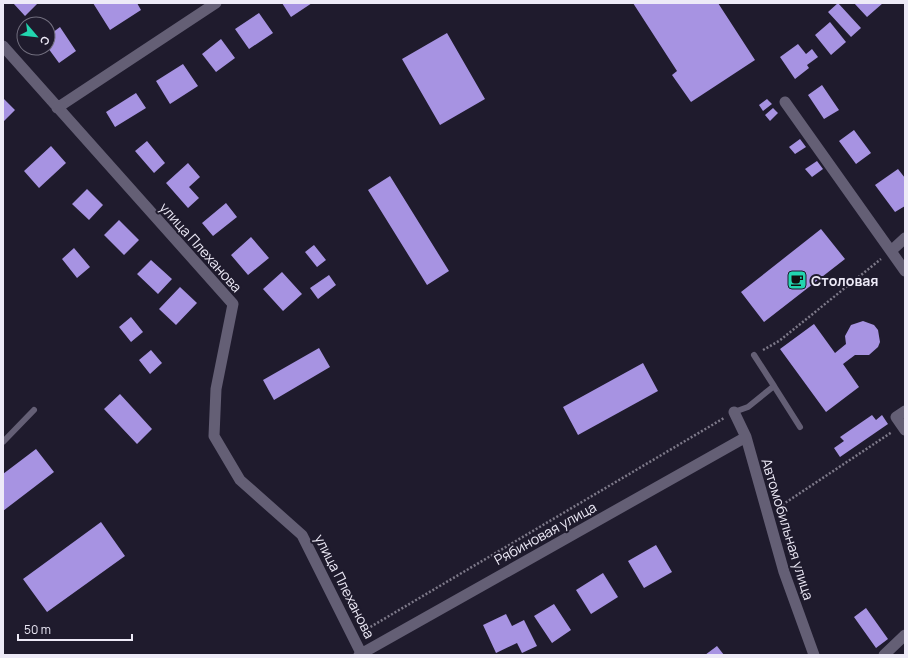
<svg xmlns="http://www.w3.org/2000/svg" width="908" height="658" font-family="Manrope,sans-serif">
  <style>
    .building { fill: #a793e2 }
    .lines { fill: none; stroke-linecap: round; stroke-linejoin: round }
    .path { stroke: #7d7989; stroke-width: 2.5; stroke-dasharray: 2 2; stroke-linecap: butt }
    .service { stroke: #645f75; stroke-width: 6 }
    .minor { stroke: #645f75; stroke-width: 11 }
    .labels { text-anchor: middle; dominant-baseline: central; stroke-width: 4; stroke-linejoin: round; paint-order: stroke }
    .street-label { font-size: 14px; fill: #edeaf7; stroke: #1f1b2d }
    .poi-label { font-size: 14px; font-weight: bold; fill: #edeaf7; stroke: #1f1b2d; text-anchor: start }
  </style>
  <rect width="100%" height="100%" fill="#1f1b2d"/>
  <path class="building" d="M13 3H38L25 16Z
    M93 3H137L141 10 110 30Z
    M282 3H312L291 17Z
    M633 3H718L755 60 691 102 672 75 677 71Z
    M838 3 861 28 851 37 828 12Z
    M854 3H883L867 17Z
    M259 13 273 33 249 49 235 29Z
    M830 22 846 42 831 55 815 35Z
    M60 27 76 51 59 63 48 48V36Z
    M447 33 485 99 440 125 402 59Z
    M221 39 235 58 216 72 202 54Z
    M798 44 806 54 812 49 818 57 807 65 809 68 795 79 780 57Z
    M183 64 198 86 170 104 156 81Z
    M822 85 839 110 824 119 808 95Z
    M136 93 146 108 115 127 106 112Z
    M3 98 15 110 3 122Z
    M767 99 772 104 763 111 759 105Z
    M773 108 778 113 770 121 765 115Z
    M854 130 871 153 856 164 839 141Z
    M800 139 806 147 795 154 789 147Z
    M147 141 165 163 154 173 135 151Z
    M51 146 66 163 39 188 24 171Z
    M817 161 823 169 812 177 805 169Z
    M188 163 200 177 189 187 199 198 188 208 166 183Z
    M898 169 905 178V206L895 212 875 185Z
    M390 176 449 271 427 285 368 190Z
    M87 189 103 205 89 220 72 204Z
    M226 203 237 217 213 236 202 223Z
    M119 220 139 240 124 255 104 235Z
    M821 229 845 259 764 322 741 292Z
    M251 237 269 258 248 275 231 255Z
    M314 245 326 260 317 267 305 252Z
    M74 248 90 267 77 278 62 259Z
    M151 260 172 279 158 294 137 274Z
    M282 272 302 294 283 311 263 289Z
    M329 275 336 285 318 299 310 288Z
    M180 287 197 303 176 325 159 309Z
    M131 317 143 332 131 342 119 327Z
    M863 321 874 325 878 330 880 342 878 347 869 355H855L843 364 859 387 826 412 780 349 814 324 835 353 846 344 845 336 851 325Z
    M319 348 330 367 274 400 263 380Z
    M151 350 162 363 150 374 139 360Z
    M643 363 658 391 578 435 563 407Z
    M120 394 152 429 137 444 104 409Z
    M872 415 876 420 882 415 888 424 840 457 834 448 844 441 840 437Z
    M36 449 54 472 3 511V474Z
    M101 522 125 556 47 612 23 579Z
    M656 545 672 572 644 588 628 561Z
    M603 573 618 597 591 614 576 590Z
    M554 604 571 630 552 643 534 616Z
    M866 608 888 639 876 648 854 617Z
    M506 614 512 626 524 620 537 646 522 653 517 643 496 653 483 625Z
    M717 646 724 655H705Z"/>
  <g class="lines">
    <path class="path" d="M763 350 779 341 881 259
      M779 507 892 432
      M367 629 724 418"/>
    <path class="service" d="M754 355 774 386
      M734 412 748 407 774 386 800 427
      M3 442 34 410"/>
    <path class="minor" d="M3 46 233 304 216 389 214 436 240 480 302 535 361 653
      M785 102 905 271
      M57 108 216 3
      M891 251 905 238
      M905 411 896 417 905 430
      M734 412 746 437 784 572 814 655
      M359 655 746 437
      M884 655 905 635"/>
  </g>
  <defs>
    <g id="cafe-square" transform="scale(1)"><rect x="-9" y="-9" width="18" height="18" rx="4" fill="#22d5af" stroke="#1f1b2d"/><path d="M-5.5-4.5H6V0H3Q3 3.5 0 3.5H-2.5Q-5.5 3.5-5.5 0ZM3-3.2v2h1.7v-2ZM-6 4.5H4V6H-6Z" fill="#111"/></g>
  </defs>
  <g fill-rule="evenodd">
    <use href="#cafe-square" x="797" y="280"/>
  </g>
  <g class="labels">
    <g class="street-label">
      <text transform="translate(201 247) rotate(48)">улица Плеханова</text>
      <text transform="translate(788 529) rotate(73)">Автомобильная улица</text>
      <text transform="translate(545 533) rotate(-29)">Рябиновая улица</text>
      <text transform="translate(345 586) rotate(63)">улица Плеханова</text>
    </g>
    <g class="poi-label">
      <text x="811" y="280">Столовая</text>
    </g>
  </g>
  <rect width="908" height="658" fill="none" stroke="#edeaf7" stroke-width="8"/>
  <g transform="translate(36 36) rotate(118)"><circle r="19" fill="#1f1b2d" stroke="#716e7e"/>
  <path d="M0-3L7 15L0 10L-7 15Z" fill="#22d5af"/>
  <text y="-6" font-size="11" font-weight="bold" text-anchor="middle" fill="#edeaf7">С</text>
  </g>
  <path d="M18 634v6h114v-6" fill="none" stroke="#edeaf7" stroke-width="2"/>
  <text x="24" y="634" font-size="12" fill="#edeaf7" stroke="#1f1b2d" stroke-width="3" paint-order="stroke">50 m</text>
</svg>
